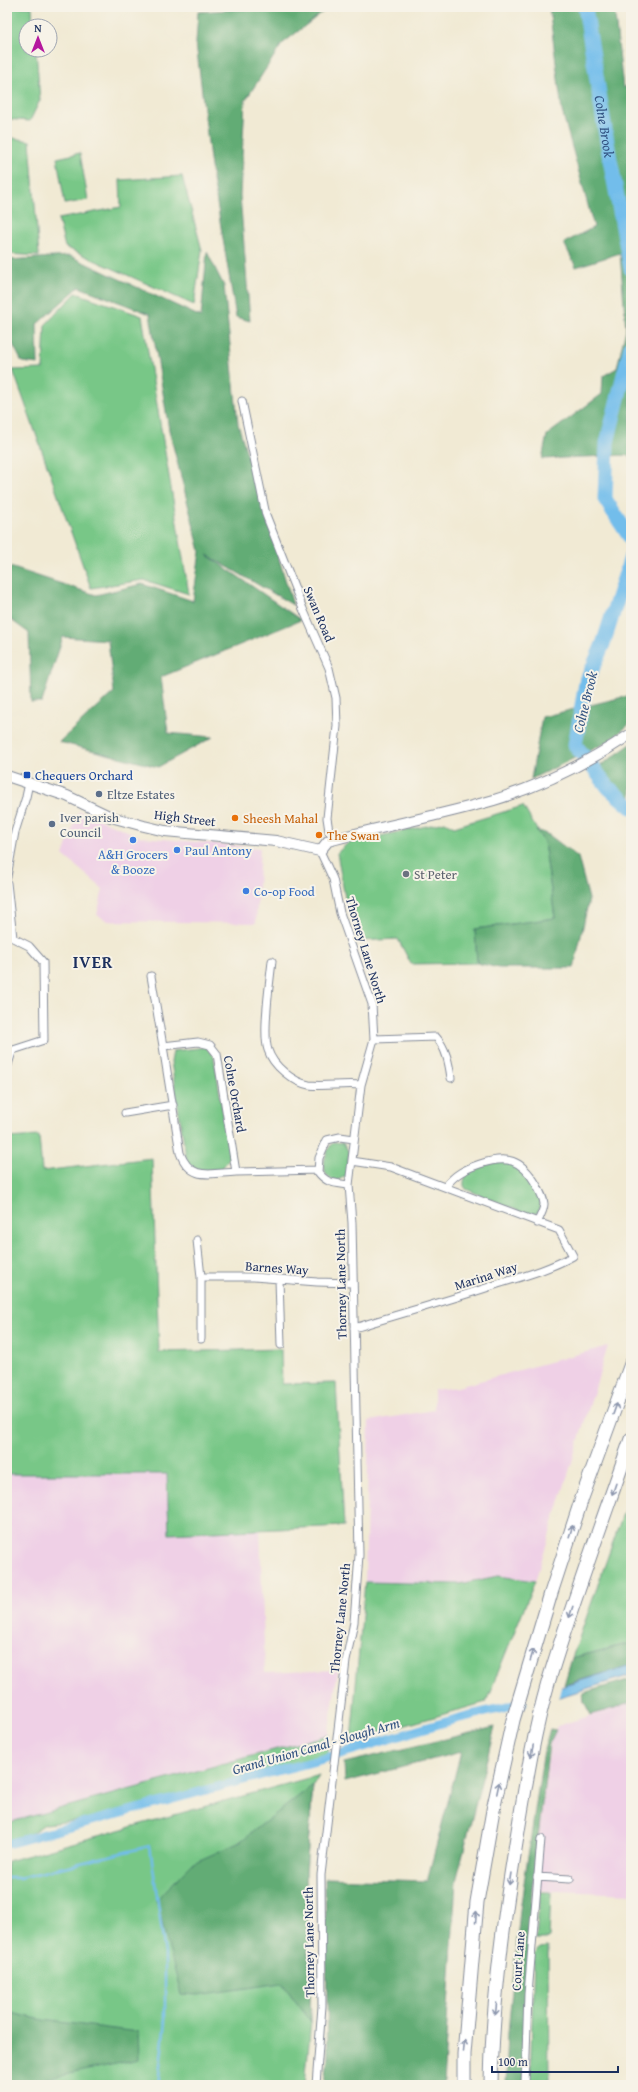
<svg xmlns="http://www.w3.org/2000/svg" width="638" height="2092" font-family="'Gentium Book Plus',serif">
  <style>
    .built { fill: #efd0e6 }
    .green { fill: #78c787; stroke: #4a7b72 }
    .forest { fill: #62ac74; stroke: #3e6e69 }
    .water { fill: #72bdeb; stroke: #4676a4 }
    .pier { fill: #f1ead4 }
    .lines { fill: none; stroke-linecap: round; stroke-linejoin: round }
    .stream { stroke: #72bdeb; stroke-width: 2.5 }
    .canal { stroke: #72bdeb; stroke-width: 9 }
    .river { stroke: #72bdeb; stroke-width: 15 }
    .minor-casing { stroke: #868c99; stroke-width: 9 }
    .secondary-casing { stroke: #868c99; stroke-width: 12 }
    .motorway-casing { stroke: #868c99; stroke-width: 15 }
    .minor { stroke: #fff; stroke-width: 7 }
    .secondary { stroke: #fff; stroke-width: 10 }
    .motorway { stroke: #fff; stroke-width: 13 }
    .oneway { stroke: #8d97ae }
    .transit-dot { fill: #1a4fb4; stroke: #f7f3e8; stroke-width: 1.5 }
    .service-dot { fill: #5c6f8a; stroke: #f7f3e8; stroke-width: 1.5 }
    .food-dot { fill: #e8710a; stroke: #f7f3e8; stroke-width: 1.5 }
    .shop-dot { fill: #3f7fe0; stroke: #f7f3e8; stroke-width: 1.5 }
    .worship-dot { fill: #6b7280; stroke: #f7f3e8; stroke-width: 1.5 }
    .labels { text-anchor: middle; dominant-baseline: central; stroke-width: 4; stroke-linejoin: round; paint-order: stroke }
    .street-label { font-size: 13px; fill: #1b2f5e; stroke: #f7f3e8 }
    .transit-label { font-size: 13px; fill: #164399; stroke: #f7f3e8; text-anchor: start }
    .service-label { font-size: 13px; fill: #4e5e75; stroke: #f7f3e8; text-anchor: start }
    .food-label { font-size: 13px; fill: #c56008; stroke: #f7f3e8; text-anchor: start }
    .shop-label { font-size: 13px; fill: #366cbe; stroke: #f7f3e8; text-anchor: start }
    .worship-label { font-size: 13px; fill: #5b616d; stroke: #f7f3e8; text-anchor: start }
    .water-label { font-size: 14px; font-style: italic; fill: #315281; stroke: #f7f3e8 }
    .district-label { font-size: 17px; font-weight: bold; letter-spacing: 1px; fill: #1b2f5e; stroke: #f7f3e8 }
  </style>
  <rect width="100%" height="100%" fill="#f7f3e8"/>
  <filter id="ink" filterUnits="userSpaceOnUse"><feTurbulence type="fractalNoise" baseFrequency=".025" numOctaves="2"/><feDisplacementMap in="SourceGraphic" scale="8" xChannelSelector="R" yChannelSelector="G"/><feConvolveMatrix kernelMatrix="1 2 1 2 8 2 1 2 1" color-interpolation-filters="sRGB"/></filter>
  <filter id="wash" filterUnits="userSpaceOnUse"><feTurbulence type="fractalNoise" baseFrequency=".012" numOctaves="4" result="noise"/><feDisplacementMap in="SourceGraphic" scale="16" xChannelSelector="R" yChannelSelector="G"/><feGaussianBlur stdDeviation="0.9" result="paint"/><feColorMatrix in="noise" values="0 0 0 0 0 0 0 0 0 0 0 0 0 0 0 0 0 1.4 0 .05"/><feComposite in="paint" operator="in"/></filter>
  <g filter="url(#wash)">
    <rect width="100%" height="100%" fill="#f1ead4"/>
    <path class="built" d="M79 811 142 837 260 848 256 923 108 921 97 915 103 889 63 855Z
      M608 1346 535 1581 498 1576 459 1584 365 1582 369 1421 434 1410V1390L458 1387Z
      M7 1474H168L169 1534 260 1530 265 1673 338 1670 328 1735 7 1823Z
      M631 1703V1894L532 1890 551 1738 557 1726Z"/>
    <path class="green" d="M7 7H32L33 26H26V50H36L40 100 30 121 7 119Z
      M7 137 30 141 39 256 7 254Z
      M80 153 88 200 65 204 57 158Z
      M182 176 202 250 194 305 65 247 58 219 121 207 120 180Z
      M76 293 142 316 189 594 144 580 91 588 13 370 43 369 45 325Z
      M523 806 544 842 555 918 475 929 477 963 411 964 398 939 358 941 345 898 337 853 348 843 445 822 454 827Z
      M206 1047 214 1057 230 1157 221 1170H194L187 1163 171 1062 173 1051Z
      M39 1136 42 1171 152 1158 159 1352 281 1349 282 1384 336 1383 344 1526 169 1534 167 1474H7V1138Z
      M334 1142 343 1143 349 1152 346 1176 336 1181C334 1180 330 1179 328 1177 320 1168 326 1148 334 1142Z
      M496 1162C521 1161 531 1181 541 1200L538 1213 528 1215 466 1189 464 1186C462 1168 483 1166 496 1162Z
      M631 1491V1643L572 1658Z
      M498 1576 535 1581 486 1702 351 1741 365 1582 459 1584Z
      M328 1735V1755L83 1820 45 1824 28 1835 7 1841V1823Z
      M319 1775 313 1785 306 1872 311 2022 305 2085H7V1861Z
      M540 1892H551L549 1939H536Z
      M548 1947 549 2085H530L534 1956 540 1948Z"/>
    <path class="forest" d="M272 7H329L282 44 245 101 240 195 250 321 236 317 211 167 196 43 198 12Z
      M549 7H614L623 88 631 84V458L628 455 542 459 547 435 602 394 603 376 617 368 626 329 620 253 576 267 564 243 594 227 562 111Z
      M207 252 224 286 238 424 293 605 207 555 301 620 161 677 168 733 213 737 158 767 59 742 114 692 108 640 63 637 42 702H31L29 633 7 617V566L96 595 142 584 193 601 200 551 169 430 150 314 79 287 37 324 38 364 22 362 7 333V260L70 256 201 317Z
      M631 695V723L608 742 531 779 542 717Z
      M631 744V802L612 786 600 766Z
      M536 830 549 835 578 857 589 899 574 968H499L477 963 475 929 555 918 544 842Z
      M631 1643V1665L564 1685 572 1658Z
      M631 1679V1703L591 1715 584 1702 583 1693Z
      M495 1727 456 1881 443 2085H325L328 2056 325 1878 427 1881 461 1752 345 1782 344 1763Z
      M550 1729 556 1730 549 1744 532 1890 524 2085H506L508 2032 520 1910 544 1750Z
      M313 1785 306 1872 311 2022 282 1983 198 1995 181 1994 156 1900 193 1863 238 1843Z
      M7 2012 43 2020 138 2032 139 2059 18 2085 7 2083Z"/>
    <path class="water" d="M631 1665V1675L517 1710 520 1700Z"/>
    <path class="pier" d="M562 1684 558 1699 518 1712 519 1698Z"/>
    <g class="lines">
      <path class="stream" d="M7 1878H19L150 1846 165 1954V2021L158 2085"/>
      <path class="canal" d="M7 1844 284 1769C344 1755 401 1734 460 1718 481 1712 502 1709 522 1703"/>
      <g class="river">
        <path id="s1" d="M585 7 609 154 631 269"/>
        <path d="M631 346 607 443 605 499 631 539"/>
        <path d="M631 557 603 644 586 683 575 745 609 788 631 807"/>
      </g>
    </g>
  </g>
  <g filter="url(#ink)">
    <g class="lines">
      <g class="minor-casing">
        <path id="minor" d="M242 401 266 515 303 609 329 668 336 698 337 726 327 818 329 831 335 840
          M7 877 15 832 26 797 29 783
          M7 883 13 938
          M272 961C270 981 262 1033 268 1050 273 1066 293 1082 309 1085 324 1087 344 1083 361 1085
          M151 976 163 1046
          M374 1039 436 1037C446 1048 449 1063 451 1078
          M198 1042 210 1045 217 1054 236 1172C211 1173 191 1182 180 1153L163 1046Z
          M7 1052 44 1040 43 962 29 946 13 938
          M7 1068 12 1052
          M125 1113 173 1105
          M352 1161 391 1167 559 1230 573 1256C550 1269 524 1276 498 1284 451 1300 402 1313 354 1328
          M236 1172 318 1170
          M349 1185C336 1183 327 1184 318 1172L319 1158 327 1140 340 1137 354 1139
          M445 1187C455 1174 465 1169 480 1164 507 1155 521 1159 536 1184 546 1203 547 1204 537 1223
          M197 1240 201 1277V1339
          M201 1277H254L317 1282 352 1283
          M279 1279 281 1345
          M537 1877 570 1879
          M316 2085 322 2006 321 1875 346 1661 354 1622 359 1555 352 1223 349 1185 361 1085 374 1039 372 1004 340 913 333 879 320 851
          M525 2085 528 1994 541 1839"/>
      </g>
      <g class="secondary-casing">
        <path id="secondary" d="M7 776 67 796 111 817 144 826 165 831 276 841 320 851 328 841C383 826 439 816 494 800 543 785 589 762 631 734"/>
      </g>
      <g class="motorway-casing">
        <path id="motorway" d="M464 2085V2054L477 1902 493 1810 513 1720 551 1593 582 1498 631 1364
          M491 2085C492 2004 503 1922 516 1843 525 1789 533 1735 548 1683 573 1600 603 1520 631 1439"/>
      </g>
      <use href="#minor" class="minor"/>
      <use href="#secondary" class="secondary"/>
      <use href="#motorway" class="motorway"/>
    </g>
    <defs><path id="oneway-shaft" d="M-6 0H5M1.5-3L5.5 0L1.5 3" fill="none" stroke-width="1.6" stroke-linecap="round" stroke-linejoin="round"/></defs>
    <g class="oneway">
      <use href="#oneway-shaft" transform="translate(615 1409) rotate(-70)"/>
      <use href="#oneway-shaft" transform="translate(614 1489) rotate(109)"/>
      <use href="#oneway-shaft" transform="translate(571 1531) rotate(-72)"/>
      <use href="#oneway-shaft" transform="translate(571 1612) rotate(108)"/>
      <use href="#oneway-shaft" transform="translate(532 1655) rotate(-73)"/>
      <use href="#oneway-shaft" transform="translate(532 1751) rotate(102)"/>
      <use href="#oneway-shaft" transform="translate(498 1788) rotate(-78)"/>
      <use href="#oneway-shaft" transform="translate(510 1879) rotate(99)"/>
      <use href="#oneway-shaft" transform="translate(476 1917) rotate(-85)"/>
      <use href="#oneway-shaft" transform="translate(496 2009) rotate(96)"/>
      <use href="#oneway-shaft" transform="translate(464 2046) rotate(-85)"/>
    </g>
  </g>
  <rect class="transit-dot" x="23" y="771" width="8" height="8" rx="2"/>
  <g class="service-dot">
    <circle cx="99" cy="794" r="4"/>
    <circle cx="52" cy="824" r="4"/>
  </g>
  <g class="food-dot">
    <circle cx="235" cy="818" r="4"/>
    <circle cx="319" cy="835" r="4"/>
  </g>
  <g class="shop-dot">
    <circle cx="133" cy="840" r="4"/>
    <circle cx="177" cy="850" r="4"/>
    <circle cx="246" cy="891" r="4"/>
  </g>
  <circle class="worship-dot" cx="406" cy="874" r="4"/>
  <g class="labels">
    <g class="street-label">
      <text transform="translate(319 614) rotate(67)">Swan Road</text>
      <text transform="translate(185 818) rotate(7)">High Street</text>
      <text transform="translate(366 950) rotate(73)">Thorney Lane North</text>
      <text transform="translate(235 1094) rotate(80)">Colne Orchard</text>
      <text transform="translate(277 1268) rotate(4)">Barnes Way</text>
      <text transform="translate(486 1276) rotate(-18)">Marina Way</text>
      <text transform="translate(341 1284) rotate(-91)">Thorney Lane North</text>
      <text transform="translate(340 1618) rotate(-84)">Thorney Lane North</text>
      <text transform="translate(309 1942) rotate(-91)">Thorney Lane North</text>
      <text transform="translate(518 1961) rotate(-86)">Court Lane</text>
    </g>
    <g class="transit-label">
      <text x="35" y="775">Chequers Orchard</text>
    </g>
    <g class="service-label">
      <text x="107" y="794">Eltze Estates</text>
      <text x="60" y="817">Iver parish<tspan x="60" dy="15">Council</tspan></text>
    </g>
    <g class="food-label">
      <text x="243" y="818">Sheesh Mahal</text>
      <text x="327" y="835">The Swan</text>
    </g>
    <g class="shop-label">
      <text x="185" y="850">Paul Antony</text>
      <text x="133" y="854" text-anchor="middle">A&amp;H Grocers<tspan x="133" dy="15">&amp; Booze</tspan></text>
      <text x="254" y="891">Co-op Food</text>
    </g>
    <g class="worship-label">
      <text x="414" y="874">St Peter</text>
    </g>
    <g class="water-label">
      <text stroke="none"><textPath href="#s1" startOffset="121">Colne Brook</textPath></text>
      <text transform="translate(585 702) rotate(-76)">Colne Brook</text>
      <text transform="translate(316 1746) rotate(-16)">Grand Union Canal - Slough Arm</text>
    </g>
    <g class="district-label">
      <text x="93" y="961">IVER</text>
    </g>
  </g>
  <rect width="638" height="2092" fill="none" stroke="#f7f3e8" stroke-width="24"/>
  <g transform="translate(38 38)"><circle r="19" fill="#f7f3e8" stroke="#9fa5b1"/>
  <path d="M0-3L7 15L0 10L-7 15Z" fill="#b5179e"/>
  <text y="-6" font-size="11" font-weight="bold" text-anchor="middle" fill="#1b2f5e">N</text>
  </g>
  <path d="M492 2066v6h126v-6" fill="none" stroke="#1b2f5e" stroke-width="2"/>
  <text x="498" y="2066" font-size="12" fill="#1b2f5e" stroke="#f7f3e8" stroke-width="3" paint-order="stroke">100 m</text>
</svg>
